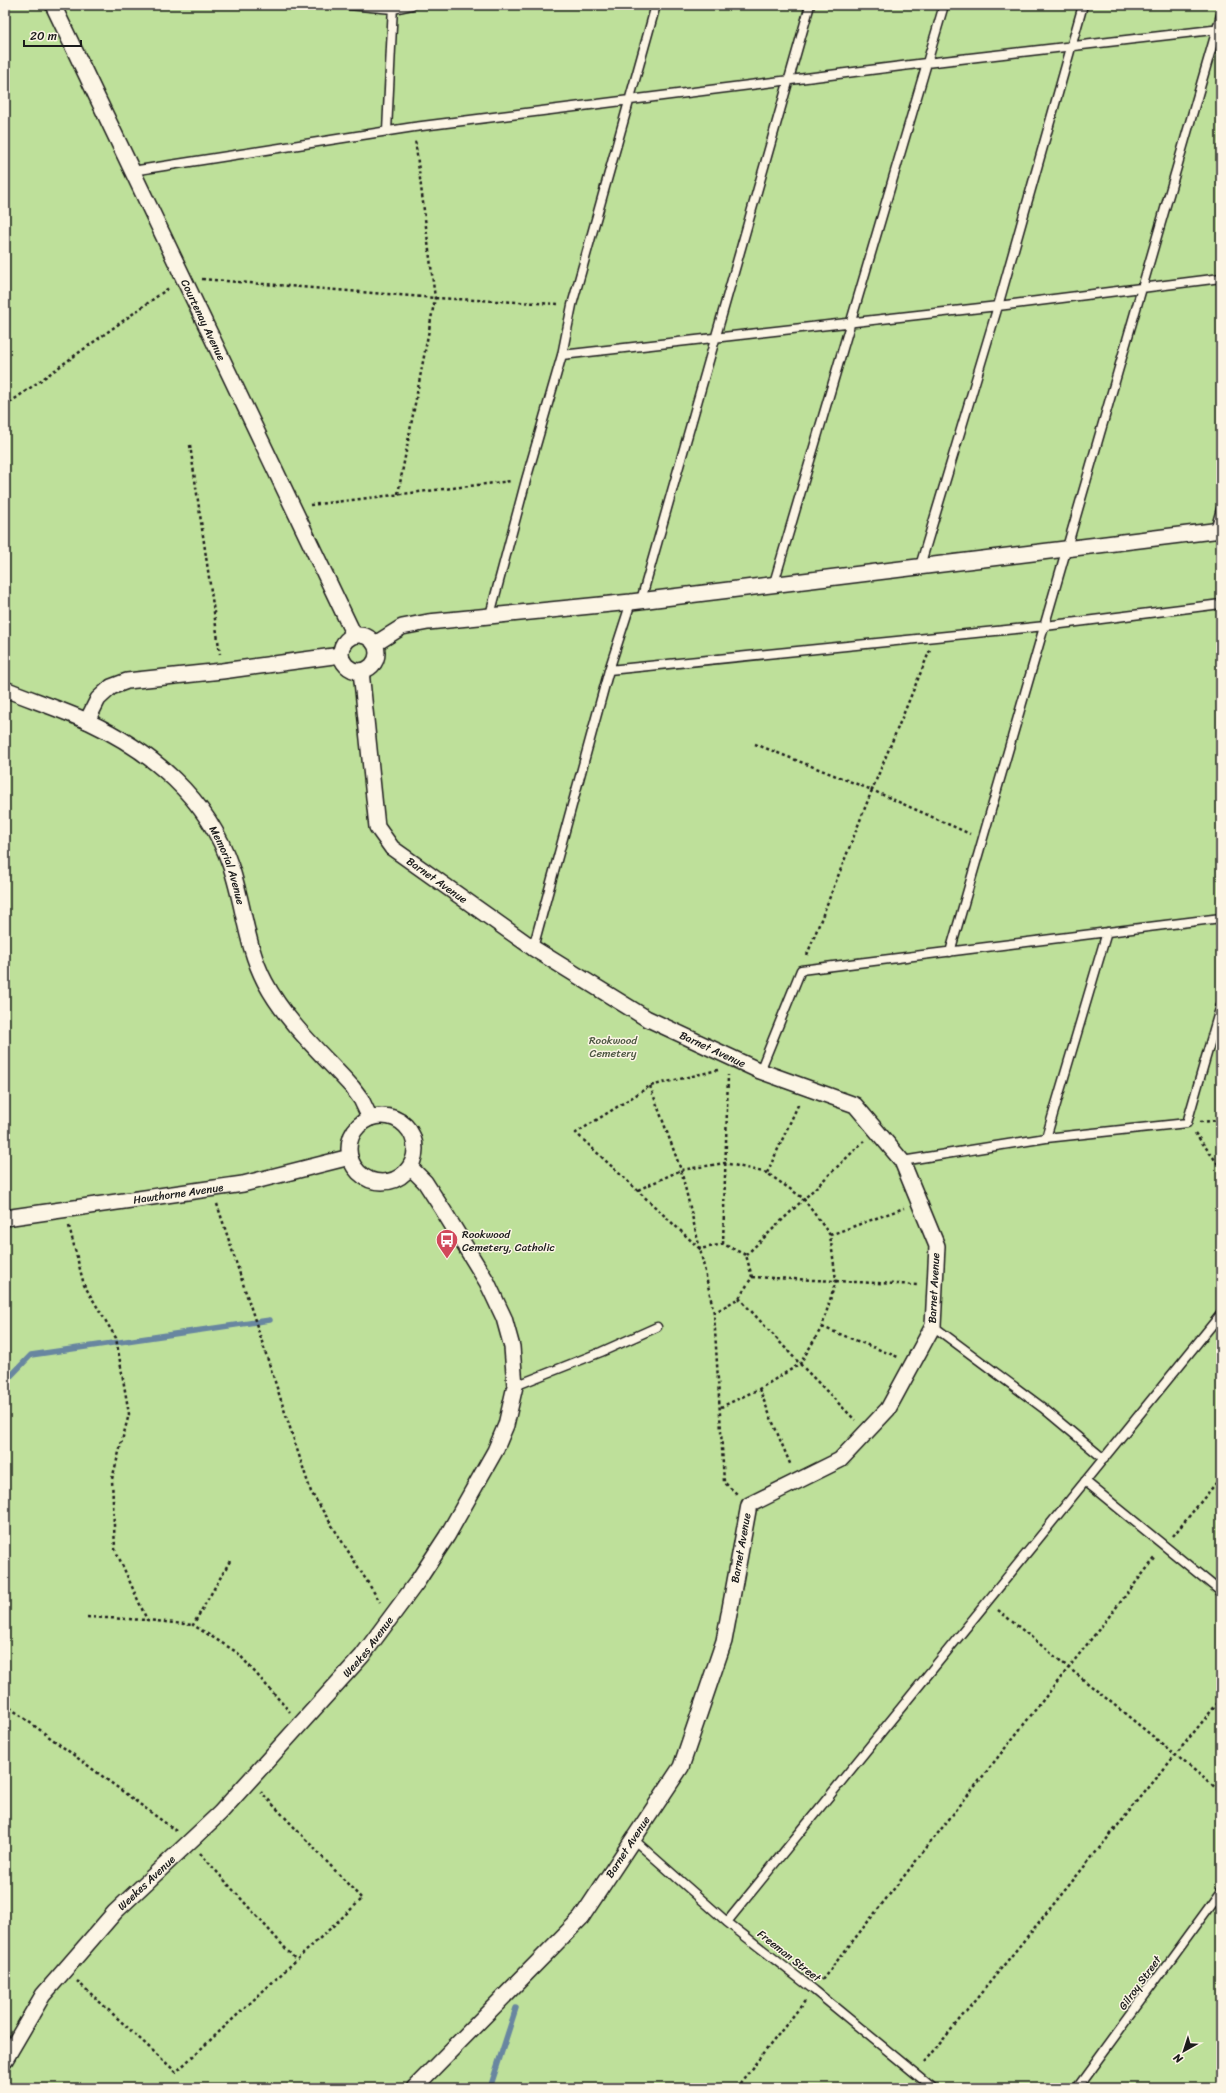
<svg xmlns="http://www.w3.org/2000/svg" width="1226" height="2093" font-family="Sriracha,sans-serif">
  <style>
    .green { fill: #bee09a; stroke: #6d7e5b }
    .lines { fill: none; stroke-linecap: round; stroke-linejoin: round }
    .stream { stroke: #6886a0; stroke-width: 5.5 }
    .lane-casing { stroke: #1c1c1c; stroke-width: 11 }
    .street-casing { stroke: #1c1c1c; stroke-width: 18 }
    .path { stroke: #1c1c1c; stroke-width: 2.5; stroke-dasharray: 3 3; stroke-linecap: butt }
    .lane { stroke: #fcf5e5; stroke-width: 8 }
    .street { stroke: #fcf5e5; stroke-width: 15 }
    .labels { text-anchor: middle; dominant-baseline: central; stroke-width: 3; stroke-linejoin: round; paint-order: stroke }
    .street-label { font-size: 11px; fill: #1c1c1c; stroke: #fcf5e5 }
    .park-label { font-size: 11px; fill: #4d5742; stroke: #fcf5e5 }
    .poi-label { font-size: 11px; fill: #1c1c1c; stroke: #fcf5e5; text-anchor: start }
  </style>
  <rect width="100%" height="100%" fill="#fcf5e5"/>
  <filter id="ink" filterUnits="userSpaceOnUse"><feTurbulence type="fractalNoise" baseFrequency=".025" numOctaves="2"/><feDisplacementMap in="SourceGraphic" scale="8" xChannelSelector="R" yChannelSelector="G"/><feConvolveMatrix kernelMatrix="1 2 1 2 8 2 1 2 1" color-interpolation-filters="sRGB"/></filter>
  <g filter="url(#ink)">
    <path class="green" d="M5 5H1221V2088H5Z"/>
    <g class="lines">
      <path class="stream" d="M5 1382 31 1355 270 1320
        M490 2088 516 2008"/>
      <g class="lane-casing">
        <path id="lane" d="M348 5 393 9 412 5
          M387 131 393 5
          M132 171 414 127 926 63 1221 29
          M562 355 998 306 1221 278
          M1215 530 1221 509
          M920 566 998 306 1083 5
          M774 583 944 5
          M641 600 810 5
          M490 615 526 480 562 355 572 305 656 5
          M609 670 1045 626 1221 604
          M533 948 609 670 631 602
          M950 952 1221 15
          M760 1071 801 970 1221 918
          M1046 1138 1107 932
          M902 1161 1046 1138 1187 1123 1221 1005
          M933 1326 1043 1408 1104 1459
          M515 1386 601 1352 657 1327
          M1085 1481 1221 1592
          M633 1839 727 1922 814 1990 933 2088
          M727 1922 1221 1314
          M1077 2088 1221 1891"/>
      </g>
      <g class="street-casing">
        <g id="street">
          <path id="s1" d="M53 5 354 635"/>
          <circle cx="359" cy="653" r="18"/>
          <path d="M375 644 402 627 428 622 631 602 1221 530"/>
          <path id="s2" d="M361 671 377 827 392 848 533 948 646 1018 760 1071 855 1105 902 1161 937 1246 933 1326 888 1409 840 1460 749 1505 724 1641 681 1767 581 1918 414 2088"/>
          <path id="s3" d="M5 689C32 700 60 709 87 721 151 751 208 798 231 867 244 905 246 946 265 982 286 1022 322 1054 352 1087L361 1099 370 1118"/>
          <path d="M87 721 98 699 111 687 127 681 222 671 341 655"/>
          <circle cx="382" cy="1149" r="33"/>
          <path id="s4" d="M5 1218 243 1184 350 1157"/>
          <path id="s5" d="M5 2060 43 1995 115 1912 220 1813 362 1656 417 1582 447 1536 495 1451 506 1425 515 1386 512 1347 504 1318 487 1282 443 1210 425 1182 410 1167"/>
        </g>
      </g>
      <path class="path" d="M202 279 435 298 558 304
        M5 406 170 287
        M190 445 220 654
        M398 494 435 298 415 139
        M310 505 511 481
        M930 650 872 790 970 834
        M755 744 872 790 807 955
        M650 1086 681 1170 700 1249 723 1244 746 1255 752 1277 739 1298 714 1313 724 1482 737 1494
        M1200 1122 1221 1120
        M1195 1133 1221 1168
        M767 1173 799 1103
        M638 1190 681 1170 725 1163 767 1173 803 1198 830 1235 836 1280 822 1327 800 1364 759 1389 721 1407
        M217 1204 311 1492 380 1602
        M69 1226 84 1285 116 1338 129 1414 112 1479 115 1549 147 1620 193 1625
        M830 1235 904 1208
        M723 1244 728 1075
        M746 1255 864 1141
        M752 1277 918 1285
        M739 1298 800 1364 855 1420
        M714 1313 700 1249 576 1133 650 1086 718 1070
        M822 1327 898 1357
        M759 1389 791 1466
        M1173 1536 1221 1477
        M230 1561 193 1625 238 1653 290 1712
        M998 1610 1221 1792
        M87 1617 147 1620
        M5 1704 176 1831
        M200 1853 296 1960
        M822 1980 1156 1557
        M77 1981 176 2072 362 1899 261 1792
        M924 2063 1221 1699
        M515 2085 519 2088
        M736 2088 805 2001"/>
      <use href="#lane" class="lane"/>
      <use href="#street" class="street"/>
    </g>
  </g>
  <defs>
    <g id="bus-pin" transform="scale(1.15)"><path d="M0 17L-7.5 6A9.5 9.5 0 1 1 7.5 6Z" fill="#d1495b" stroke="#fcf5e5"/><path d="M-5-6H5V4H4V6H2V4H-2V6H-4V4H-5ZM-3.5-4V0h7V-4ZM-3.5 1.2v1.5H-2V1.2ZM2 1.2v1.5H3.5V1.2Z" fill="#fff"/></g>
  </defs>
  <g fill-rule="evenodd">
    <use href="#bus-pin" x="447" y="1240"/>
  </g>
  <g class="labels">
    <g class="street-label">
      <text stroke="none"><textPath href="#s1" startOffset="349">Courtenay Avenue</textPath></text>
      <text stroke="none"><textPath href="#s3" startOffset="296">Memorial Avenue</textPath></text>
      <text stroke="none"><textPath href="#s2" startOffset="238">Barnet Avenue</textPath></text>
      <text stroke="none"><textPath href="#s2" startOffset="562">Barnet Avenue</textPath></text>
      <text stroke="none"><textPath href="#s4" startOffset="175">Hawthorne Avenue</textPath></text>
      <text transform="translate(934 1288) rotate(-87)">Barnet Avenue</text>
      <text transform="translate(741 1548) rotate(-80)">Barnet Avenue</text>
      <text stroke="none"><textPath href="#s5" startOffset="552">Weekes Avenue</textPath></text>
      <text transform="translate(628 1847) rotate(-57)">Barnet Avenue</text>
      <text stroke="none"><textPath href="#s5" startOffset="228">Weekes Avenue</textPath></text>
      <text transform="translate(789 1956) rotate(38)">Freeman Street</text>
      <text transform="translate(1140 1983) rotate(-54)">Gilroy Street</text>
    </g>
    <g class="park-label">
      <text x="613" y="1040">Rookwood<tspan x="613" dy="13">Cemetery</tspan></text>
    </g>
    <g class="poi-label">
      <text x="462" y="1234">Rookwood<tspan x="462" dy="13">Cemetery, Catholic</tspan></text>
    </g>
  </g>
  <rect width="1226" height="2093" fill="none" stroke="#fcf5e5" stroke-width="20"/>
  <rect x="10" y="10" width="1206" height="2073" fill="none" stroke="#1c1c1c" stroke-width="1.5" filter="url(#ink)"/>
  <g transform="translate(1184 2051) rotate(219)" stroke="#fcf5e5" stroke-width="3" paint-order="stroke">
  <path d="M0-3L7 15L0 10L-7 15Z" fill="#1c1c1c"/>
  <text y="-6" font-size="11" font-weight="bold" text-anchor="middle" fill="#1c1c1c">N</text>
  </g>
  <path d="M24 40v6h57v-6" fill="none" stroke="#1c1c1c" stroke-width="2"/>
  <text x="30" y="40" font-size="12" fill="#1c1c1c" stroke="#fcf5e5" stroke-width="3" paint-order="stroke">20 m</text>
</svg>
